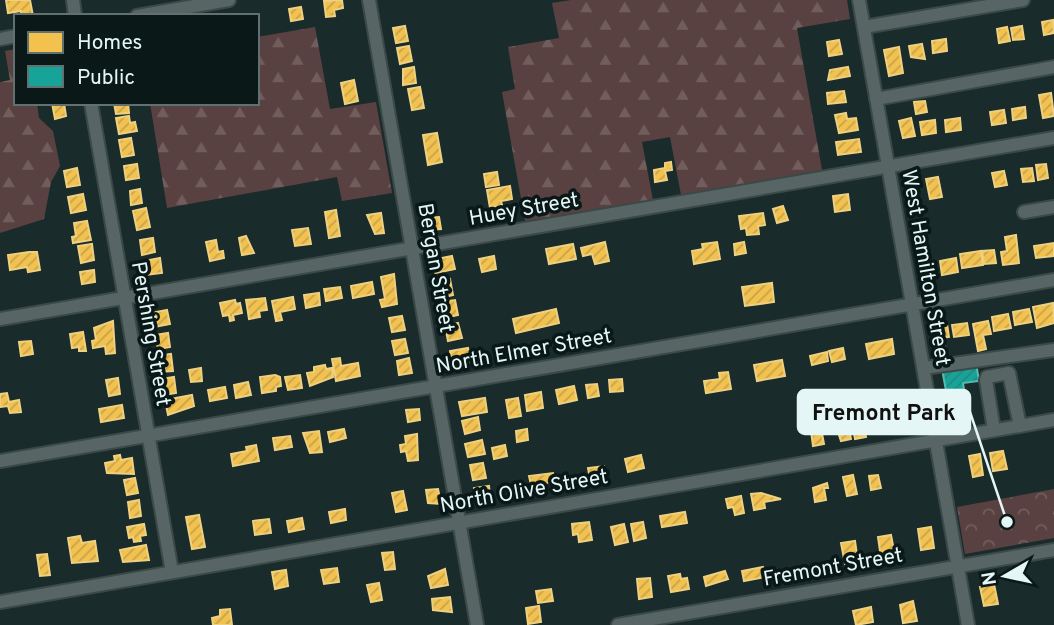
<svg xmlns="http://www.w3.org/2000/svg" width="1054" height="625" font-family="Overpass,sans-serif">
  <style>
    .forest { fill: url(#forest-firs) }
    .park { fill: url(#park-crowns) }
    .homes { fill: url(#homes-hatch); stroke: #eed180; stroke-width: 2 }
    .public { fill: url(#public-hatch); stroke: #54bcb4; stroke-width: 2 }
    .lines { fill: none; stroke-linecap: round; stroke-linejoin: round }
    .minor-casing { stroke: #3b4948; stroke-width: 16 }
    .minor { stroke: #586565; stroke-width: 12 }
    .labels { text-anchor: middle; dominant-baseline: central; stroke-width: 7; stroke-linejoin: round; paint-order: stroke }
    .street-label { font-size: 21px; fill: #e4f7f6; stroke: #0a1818 }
    .leader { fill: none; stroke: #e4f7f6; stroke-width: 2.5 }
    .callout-dot { fill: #e4f7f6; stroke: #0a1818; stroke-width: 2.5 }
    .callout { fill: #e4f7f6; stroke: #e4f7f6; stroke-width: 2.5 }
    .callout-label { font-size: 23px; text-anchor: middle; font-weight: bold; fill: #111 }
  </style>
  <defs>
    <pattern id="forest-firs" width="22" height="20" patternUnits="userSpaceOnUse" patternTransform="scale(1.75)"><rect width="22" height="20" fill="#5a4141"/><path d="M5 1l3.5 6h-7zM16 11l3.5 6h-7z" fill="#725d5d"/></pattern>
    <pattern id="park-crowns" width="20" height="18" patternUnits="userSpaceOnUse" patternTransform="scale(1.75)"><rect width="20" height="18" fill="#5a4141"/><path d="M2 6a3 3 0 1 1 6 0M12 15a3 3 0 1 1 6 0" fill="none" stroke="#725d5d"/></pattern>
    <pattern id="homes-hatch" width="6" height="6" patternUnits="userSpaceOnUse" patternTransform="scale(1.75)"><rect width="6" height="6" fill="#f2c14e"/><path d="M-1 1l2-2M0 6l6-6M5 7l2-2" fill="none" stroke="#c6a34d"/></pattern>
    <pattern id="public-hatch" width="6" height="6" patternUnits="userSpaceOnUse" patternTransform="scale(1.75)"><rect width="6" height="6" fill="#17a398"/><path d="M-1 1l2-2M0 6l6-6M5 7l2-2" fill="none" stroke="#248881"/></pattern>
  </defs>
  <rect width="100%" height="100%" fill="#1a2b2b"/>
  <path class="forest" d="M571 0H847L850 19 797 28 822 170 681 195 670 137 642 142 653 200 525 221 502 92 515 89 508 47 559 38 552 3Z
    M315 27 330 109 376 102 392 193 342 201 337 177 167 208 150 103H257V37Z
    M16 49V103H37L39 118 53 131 60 166 51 182 44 219 0 233V82L10 80 5 51Z"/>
  <path class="park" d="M1054 489V538L965 554 957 507Z"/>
  <path class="homes" d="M6 0H30L33 16H21V11L8 13Z
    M342 0 343 8 334 10 335 16 326 17 324 1Z
    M301 7 303 19 291 21 289 9Z
    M1053 20 1054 33 1044 35 1042 22Z
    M405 26 408 41 396 43 393 28Z
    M1022 26 1024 39 1013 40 1011 28Z
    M1007 27 1010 41 999 43 997 29Z
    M946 39 947 51 933 53 932 41Z
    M839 40 842 54 829 56 827 42Z
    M922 44 925 59 911 57 909 46Z
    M409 46 412 61 400 64 397 48Z
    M899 47 903 73 889 76 884 50Z
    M414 67 416 83 403 85V69Z
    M848 67 850 76 828 80 830 70Z
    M354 80 358 101 345 104 341 83Z
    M420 87 424 108 412 110 408 89Z
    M844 91 846 102 828 104 827 93Z
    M1051 93 1054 116 1043 118 1039 95Z
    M925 101 927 112 916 114 914 102Z
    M52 103H64L66 116 55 119Z
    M114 103H128L129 113 116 114Z
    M1025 107 1026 118 1013 120 1012 109Z
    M1004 110 1006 123 992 125 990 112Z
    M846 113 847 119 856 118 858 130 839 133 835 115Z
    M129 116 130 123 135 122 137 131 119 134 116 118Z
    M911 118 915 136 903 138 899 121Z
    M960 118 961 130 946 132 945 120Z
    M935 120 936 133 922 135 920 122Z
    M437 133 442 162 428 165 423 135Z
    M131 138 134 155 122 157 119 140Z
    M859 139 861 152 838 155 836 142Z
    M671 162 672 170 665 171 667 180 655 182 654 170 665 168V163Z
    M137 164 139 178 126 180 124 166Z
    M1046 164 1048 178 1038 180 1036 165Z
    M77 168 80 185 67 187 64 171Z
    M1032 168 1034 181 1023 182 1021 169Z
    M1004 171 1007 185 995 187 992 173Z
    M497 172 499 185 486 187 484 174Z
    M938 177 942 197 930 199 926 179Z
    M510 186 512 199 501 201 502 205 490 208 487 190Z
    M140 189 142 203 131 205 130 191Z
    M83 194 86 210 71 213 68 197Z
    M848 194 850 210 835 212 833 196Z
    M783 206 788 220 777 223 773 209Z
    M146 208 150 227 137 230 133 211Z
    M336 210 340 236 329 238 325 212Z
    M381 213 384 233 375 234 367 215Z
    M763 213 765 225 758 226 759 234 747 235 746 228 741 229 739 216Z
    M439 217 441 229 429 230 427 218Z
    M87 221 91 240 73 243 72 237 76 236 74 223Z
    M308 228 311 244 295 246 292 230Z
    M1016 235 1019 263 1003 265 1001 252 1007 251 1005 237Z
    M246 236 254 253 242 255 239 238Z
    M153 238 155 252 142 255 140 240Z
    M216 240 218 252 223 251 224 258 210 261 206 242Z
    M605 242 609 261 595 264 592 254 583 256 581 248Z
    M717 242 720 259 694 264 692 251 703 249 702 244Z
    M744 242 746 253 735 255 734 244Z
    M1054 243V256L1036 258 1034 246Z
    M92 244 94 260 81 263 78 246Z
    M573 244 576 259 549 264 546 249Z
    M994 250 996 263 984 264 982 251Z
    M981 251 983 265 962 268 960 254Z
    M29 252H37L40 270 28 272 27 267 10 270 8 255Z
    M929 254 934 278 923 280 918 256Z
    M452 256 455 269 435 273 432 260Z
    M494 256 496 269 482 272 479 259Z
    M160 258 162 273 146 275 144 261Z
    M956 258 958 272 942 275 940 261Z
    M94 270 95 282 82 284 80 272Z
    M394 274 397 304 382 307 380 300 385 299 381 277Z
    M450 279 453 295 441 298 438 281Z
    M372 282 374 294 353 298 351 286Z
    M772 283 774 302 745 306 742 287Z
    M340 287 342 298 326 301 324 289Z
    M319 293 320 305 306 308 304 295Z
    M293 297 295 309 280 312 282 320 276 321 272 301Z
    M265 298 267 310 259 311 260 317 249 319 246 300Z
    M235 300 236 304 240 303 242 313 233 315 234 320 230 321 229 315 223 316 220 303Z
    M455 300 458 315 444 318 441 302Z
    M1053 303 1054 323 1037 328 1033 307Z
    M556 309 559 323 516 333 513 319Z
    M1029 309 1032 322 1015 325 1013 312Z
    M167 310 170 324 154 327 151 313Z
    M1008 314 1011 328 994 331 992 317Z
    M402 316 405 330 392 332 389 318Z
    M113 321 115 353 106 354 105 346 93 348 92 341 96 340 94 328Z
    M988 321 991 334 983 335 986 349 978 351 973 324Z
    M458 323 462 338 448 341 445 326Z
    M967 323 969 335 954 337 952 325Z
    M947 324 949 337 942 338 947 352 936 354 932 326Z
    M83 332 86 351H79V347L72 348 70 334Z
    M168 333 170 347 158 349 155 335Z
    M405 339 408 353 395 355 392 341Z
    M892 339 894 354 869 359 866 344Z
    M31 341 33 354 21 356 19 342Z
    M468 348 471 362 452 365 450 351Z
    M843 348 845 359 832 362 829 351Z
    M827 352 828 361 812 365 810 356Z
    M171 354 173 371 159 372 157 356Z
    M340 358 341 366 358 363 360 376 336 381 332 359Z
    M409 358 412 373 399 375 397 361Z
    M782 360 785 376 757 381 754 365Z
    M325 365 326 369 332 368 333 377 310 386 307 373 314 372V367Z
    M201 368 202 381 191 382 189 370Z
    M728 372 731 389 706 393 704 381 720 379 719 373Z
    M275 375 280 377 281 386 276 387V391L262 393 260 377Z
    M300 375 302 388 288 390 285 377Z
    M174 377 176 393 163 395 161 379Z
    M118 378 120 394 109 396 106 380Z
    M622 379 623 391 610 392 609 380Z
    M248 382 251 395 236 398 234 385Z
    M597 384 599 396 588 398 586 385Z
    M574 386 577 400 559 404 556 390Z
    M225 387 227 398 210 401 208 390Z
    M541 392 543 408 527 411 525 395Z
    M7 393 9 402 19 400 21 412 10 413 8 406 0 407V394Z
    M192 395 194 406 168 415 165 400Z
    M485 398 487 412 462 416 459 402Z
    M518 398 521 416 509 418 506 400Z
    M122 405 124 418 101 422 99 409Z
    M419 409 420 420 408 422 406 410Z
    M862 416 866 437 855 439 851 418Z
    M478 417 480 430 465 434 462 421Z
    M847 418 851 439 841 441 834 420Z
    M820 423 824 444 813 446 810 424Z
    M344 429 346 438 330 442 328 432Z
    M527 429 528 440 517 442 516 431Z
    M319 431 322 452 310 453 303 433Z
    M417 434 418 460 408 461 406 451 401 452 400 445 406 444 405 436Z
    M290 436 292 447 275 450 273 438Z
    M482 440 485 454 468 457 465 444Z
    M256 445 259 461 233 466 231 454 247 451 246 447Z
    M505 445 507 456 494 459 492 448Z
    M1003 451 1007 469 993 471 990 453Z
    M980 454 983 475 973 477 969 456Z
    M120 455 121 460 132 458 134 474 107 473 105 463 115 461 114 456Z
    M641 455 644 468 628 472 625 459Z
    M483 463 486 478 473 480 470 465Z
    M604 466 605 478 590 480 588 468Z
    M553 473 554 482 531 485 529 476Z
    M853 475 857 494 847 496 843 477Z
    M878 475 881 488 871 490 869 476Z
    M135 478 138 493 127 495 124 480Z
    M827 483 828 488H824L826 500 815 502 813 488Z
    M489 486 491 503 476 505 474 488Z
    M438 489 441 504 428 503 426 490Z
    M403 491 407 510 396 512 392 493Z
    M761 493 781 499 764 502 765 508 754 510 751 494Z
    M741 496 744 513 735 515 733 507 728 508 726 499Z
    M139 500 141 516 130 518 128 502Z
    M345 509 346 520 331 523 329 512Z
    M685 512 687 523 662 527 660 516Z
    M199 515 205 547 192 549 186 517Z
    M302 518 304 529 289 532 287 521Z
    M269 519 271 533 255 535 253 521Z
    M589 522 592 540 579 542 578 534 573 535 572 524Z
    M643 522 646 538 634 541 631 524Z
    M144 524 146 535 140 536 141 541 134 542 133 537 129 538 127 527Z
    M624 524 628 542 615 545 611 527Z
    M931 527 934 548 921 550 918 529Z
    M891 535 895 556 881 558 878 537Z
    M80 536 82 543 95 541 98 561 72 563 68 538Z
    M855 541 858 562 845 564 841 543Z
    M146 545 149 560 123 562 120 550Z
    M393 552 395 569 385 570 382 553Z
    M47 554 50 575 40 576 37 555Z
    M763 567 765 577 744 581 742 571Z
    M337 568 339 582 324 584 321 570Z
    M445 569 448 585 431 588 428 576Z
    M286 570 288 586 275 589 272 572Z
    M725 571 728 579 706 586 704 577Z
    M680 574 681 579 687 578 689 589 671 592 668 576Z
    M650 578 652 597 639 599 637 579Z
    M379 583 382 600 371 602 367 585Z
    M994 584 998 604 984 606 980 587Z
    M551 589 553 601 538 603 536 591Z
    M450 597 452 612 433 610 432 599Z
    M913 601 917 621 903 623 900 605Z
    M539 606 541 622 528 624 526 608Z
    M871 607 873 622 856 625 853 611Z
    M230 609 232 625H213L212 618 220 616V610Z"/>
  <path class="public" d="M976 363 979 381 963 383 967 409 950 412 942 369Z"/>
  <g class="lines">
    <g class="minor-casing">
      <path id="minor" d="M73 0 75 16
        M369 0 477 625
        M859 0 968 625
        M137 16 229 0
        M864 27 1023 0
        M0 39 16 36
        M876 99 1054 67
        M91 103 172 572
        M1024 212 1054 207
        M0 319 1054 138
        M924 368 1054 350
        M994 430 986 380 987 377 1009 373 1020 426
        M0 461 1054 280
        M0 602 1054 420
        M618 625 1054 550"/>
    </g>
    <use href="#minor" class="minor"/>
  </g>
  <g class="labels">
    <g class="street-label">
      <text transform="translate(524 210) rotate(-10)">Huey Street</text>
      <text transform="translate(435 268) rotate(80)">Bergan Street</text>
      <text transform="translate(925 268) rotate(80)">West Hamilton Street</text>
      <text transform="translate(150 334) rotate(80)">Pershing Street</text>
      <text transform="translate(524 352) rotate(-10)">North Elmer Street</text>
      <text transform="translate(524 492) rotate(-10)">North Olive Street</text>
      <text transform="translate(833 568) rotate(-10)">Fremont Street</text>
    </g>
  </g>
  <path class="leader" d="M1007 522L970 412"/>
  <circle class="callout-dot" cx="1007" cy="522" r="7"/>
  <rect class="callout" x="798" y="390" width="172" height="44" rx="7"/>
  <g class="callout-label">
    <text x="884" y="420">Fremont Park</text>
  </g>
  <rect x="14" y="14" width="245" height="91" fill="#0a1818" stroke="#617171" stroke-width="2"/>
  <rect x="28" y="32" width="35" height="21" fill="#f2c14e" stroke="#617171" stroke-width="2"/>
  <text x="77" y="49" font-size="21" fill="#e4f7f6">Homes</text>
  <rect x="28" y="66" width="35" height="21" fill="#17a398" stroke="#617171" stroke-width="2"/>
  <text x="77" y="84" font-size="21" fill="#e4f7f6">Public</text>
  <g transform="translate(1005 576) rotate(261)" stroke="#0a1818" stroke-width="5" paint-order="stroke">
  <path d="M0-5L12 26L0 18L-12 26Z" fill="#e4f7f6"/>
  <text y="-10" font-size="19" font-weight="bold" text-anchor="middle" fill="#e4f7f6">N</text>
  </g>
</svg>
